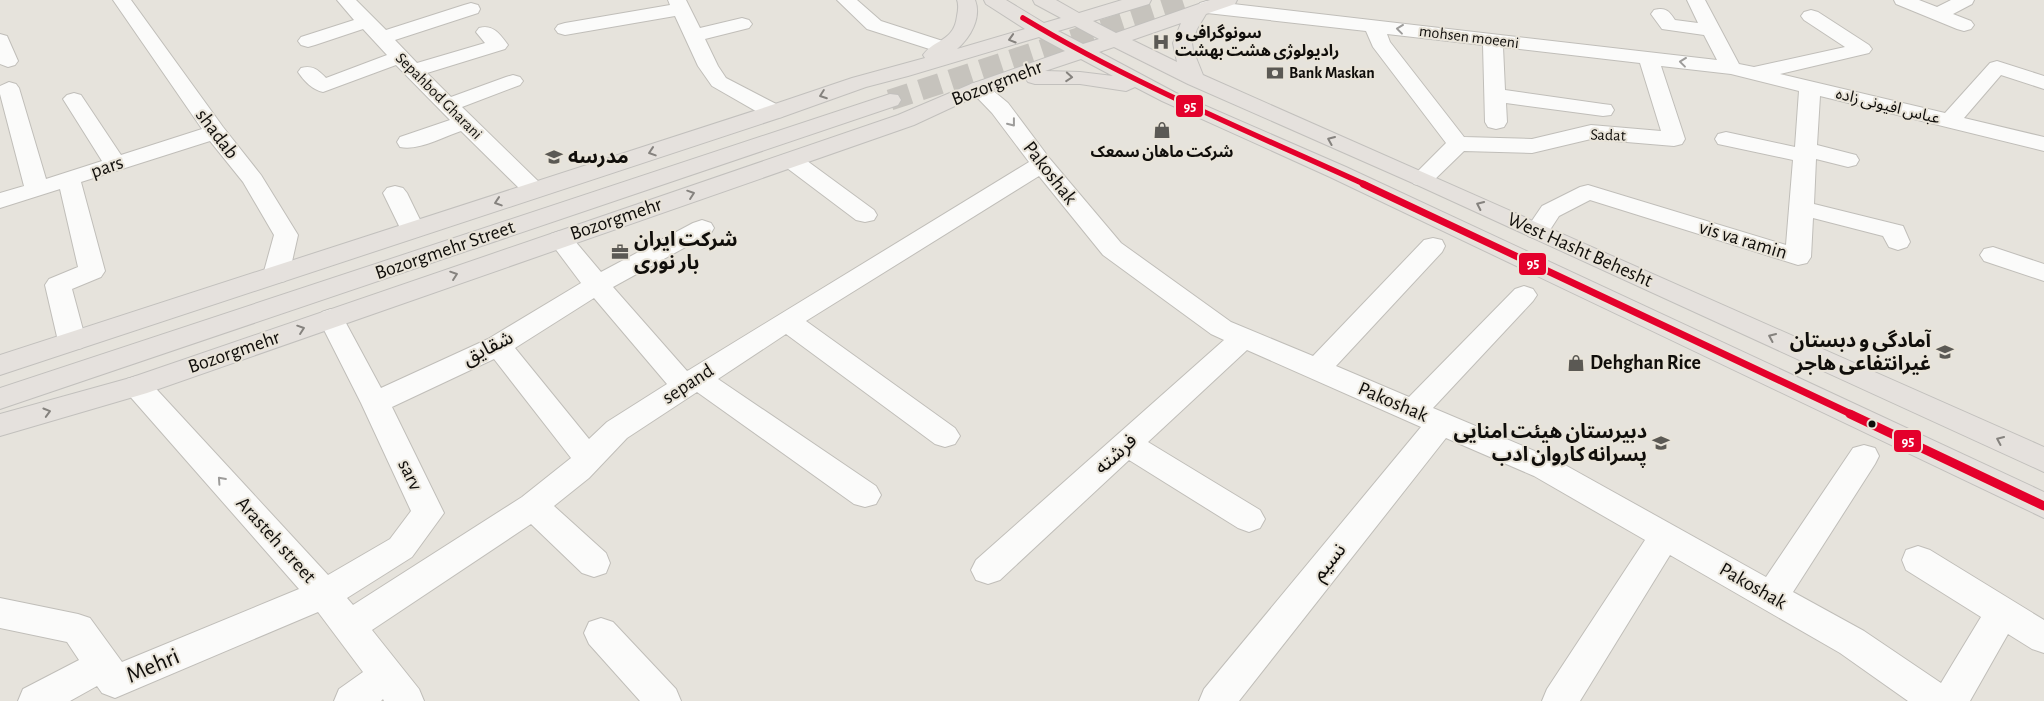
<svg xmlns="http://www.w3.org/2000/svg" width="2044" height="701" font-family="'Alegreya Sans','Noto Sans Arabic',sans-serif">
  <style>
    .lines { fill: none; stroke-linecap: round; stroke-linejoin: round }
    .major-tunnel { stroke: #c6c3bd; stroke-width: 21; stroke-dasharray: 21 11; stroke-linecap: butt }
    .minor-casing { stroke: #c0beb9; stroke-width: 2 }
    .major-casing { stroke: #c2c0bd; stroke-width: 2 }
    .minor { fill: #fbfbfa; fill-rule: evenodd }
    .major { fill: #e5e1dd; fill-rule: evenodd }
    .bus-1-far2-casing { stroke: #e9e4d9; stroke-width: 9 }
    .bus-1-far1-casing { stroke: #e9e4d9; stroke-width: 11 }
    .bus-1-casing { stroke: #e9e4d9; stroke-width: 12 }
    .bus-1-far2 { stroke: #e4002b; stroke-width: 5.5 }
    .bus-1-far1 { stroke: #e4002b; stroke-width: 7 }
    .bus-1 { stroke: #e4002b; stroke-width: 9 }
    .oneway { stroke: #9d9c9a }
    .oneway2 { stroke: #85827e }
    .bus-dot { fill: #100e0b; stroke: #e9e4d9; stroke-width: 2 }
    .labels { text-anchor: middle; dominant-baseline: central; stroke-width: 4; stroke-linejoin: round; paint-order: stroke }
    .far-poi-label { font-size: 16px; font-weight: bold; fill: #100e0b; stroke: #e9e4d9; text-anchor: start }
    .far-street-label { font-size: 16px; fill: #100e0b; stroke: #e9e4d9 }
    .street-label { font-size: 20px; fill: #100e0b; stroke: #e9e4d9 }
    .poi-label { font-size: 20px; font-weight: bold; fill: #100e0b; stroke: #e9e4d9; text-anchor: start }
    .near-street-label { font-size: 24px; fill: #100e0b; stroke: #e9e4d9 }
    .line-badge { stroke: #e9e4d9; stroke-width: 2 }
    .badge-label { font-size: 14px; text-anchor: middle; font-weight: bold; fill: #fff }
  </style>
  <rect width="100%" height="100%" fill="#e6e3dc"/>
  <g class="lines">
    <path class="major-tunnel" d="M890 100 1194 0"/>
    <g class="minor-casing">
      <path id="minor" d="M113 0H131L223 127 261 175 298 235 289 275 285 281 276 283 267 281 263 275 274 235 243 182 210 141 81 182 105 271 101 277 72 289 86 341 82 348 72 350 62 348 58 341 45 285 49 279 78 267 60 189 0 208V193L24 186 0 94V86L9 82 16 84 19 88 46 179 102 161 63 99 67 95 74 93 81 95 121 155 202 129Z
        M337 0H356L386 30 464 5 471 3 478 5 480 9 478 13 395 40 417 63 485 43 476 32 479 28C493 24 500 34 508 45L505 49 427 73 451 97 506 77 513 75 520 77 523 81 520 85 462 107 542 185 546 190 542 195 534 197 526 195 461 131C443 137 419 151 400 147L397 142 400 137 450 120 396 65 323 92C313 90 304 81 298 72L301 68C313 65 318 70 326 78L387 55 363 29 315 45 308 47 301 45 298 41 301 37 354 20Z
        M668 0H686L700 28 742 18 749 20 752 24 749 28 705 39 718 66 726 78 782 107 785 112 782 117 774 118 766 117 712 86 698 66 675 16 565 35 558 33 555 29 558 25 565 23 670 5Z
        M837 0H857L881 21 952 44 955 48 952 52 945 54 867 29Z
        M1687 0H1705L1739 64 1754 67 1845 47 1804 20 1801 16 1804 12 1811 10 1818 12 1869 45 1872 49 1869 53 1780 74 1945 113 1990 63 1997 61 2044 76V89L2001 75 1964 118 2044 137V151L1820 96 1817 145 1856 155 1859 160 1856 165 1848 167 1816 159 1814 204 1903 226 1910 242 1907 247 1898 250 1889 247 1883 236 1813 218 1811 257 1807 263 1798 265 1590 200 1559 216 1546 236 1537 239 1528 236 1525 231 1542 206 1580 187 1588 185 1786 245 1793 160 1718 144 1715 139 1718 134 1726 132 1795 147 1799 91 1731 74 1661 66 1685 139 1682 144 1674 146 1591 139 1532 153 1464 151 1430 184 1422 186 1414 184 1410 179 1446 143 1373 47 1366 31 1207 13 1200 11 1198 7 1200 3 1207 1 1717 60 1704 35 1662 29 1651 14 1654 10C1666 7 1669 11 1675 20L1698 23ZM1387 34 1483 45 1485 122 1488 127 1496 129 1504 127 1507 122 1506 103 1603 116 1611 115 1614 110 1611 105 1603 104 1505 90 1503 47 1640 63 1661 131 1591 125 1532 139 1464 137 1390 42Z
        M1894 0H1919L1937 7 1951 0H1974L1972 4 1953 14 1971 21 1974 25 1971 29 1964 31 1957 29 1896 4Z
        M0 34 7 36 18 61 15 65 8 67 0 64Z
        M978 82 985 84 1008 103 1050 159 1121 243 1231 322 1313 356 1424 240 1433 238 1442 240 1445 246 1442 252 1336 366 1409 397 1515 289 1524 286 1533 289 1537 295 1533 301 1433 408 1556 460 1766 577 1853 448 1864 445 1875 448 1879 456 1875 464 1793 592 1864 631 1941 683 1981 617 1906 570 1902 560 1906 550 1918 546 1930 550 2044 620V653L2032 649 2008 634 1970 701H1908L1840 653 1670 555 1580 701H1542L1547 689 1645 540 1534 476 1446 438 1239 701H1199L1204 689 1421 427 1247 350 1148 442 1260 510 1265 519 1260 528 1249 532 1238 528 1129 460 1000 580 988 584 976 580 971 570 976 560 1224 340 1211 334 1103 255 1039 176 806 321 955 428 960 436 955 444 945 447 935 444 786 334 718 379 876 486 881 495 876 504 865 507 854 504 697 392 627 438 589 478 554 506 606 553 610 563 606 573 594 577 582 573 531 524 372 630 419 689 424 701H384L383 699 381 701H334L339 689 363 672 318 612 115 698 102 693 97 686 70 701H18L23 689 79 660 67 642 0 628V598L78 614 90 618 122 662 299 589 127 393 123 386 127 379 137 376 147 379 328 575 390 539 411 511 361 403 318 318 322 312 331 309 340 312 381 388 488 339 581 283 548 239 551 234 560 231 569 234 601 272 693 223 702 220 711 223 714 228 711 233 613 287 687 371 689 370 1029 162 992 113 968 88 971 84ZM594 298 667 384 607 422 589 439 515 348ZM494 359 571 458 522 497 353 605 347 598 412 557 444 513 392 407Z
        M791 153 799 155 874 210 877 215 874 220 865 222 856 220 783 165 780 160 783 155Z
        M395 186 403 188 407 193 425 230 422 235 413 238 404 235 401 230 383 193 387 188Z
        M1993 247 2044 264V281L1984 261 1980 255 1984 249Z
        M601 618 613 622 676 689 681 701H640L589 644 584 633 589 622Z"/>
    </g>
    <g class="major-casing">
      <path id="major" d="M957 0H975C982 18 970 38 957 49L1025 29 986 4 984 0H1006L1044 23 1061 18 1035 4 1033 0H1056L1079 13 1122 0H1151L1149 4 1093 21 1116 33 1210 0H1237L1235 4 1206 14 1197 29 1192 43 1193 50 1203 75 2044 447V472L1415 184 1188 84 1114 47 1099 52 1176 93 1346 167 2044 492V518L1330 177 1162 101 1135 87 1126 91 1080 84H1035L1028 82 1025 78 985 92 914 125 147 393 0 436V414L130 378 898 115 971 84 1065 51 1039 37 908 76 866 87 782 117 0 375V355L766 107 852 78 925 58 923 55C934 39 954 42 957 16 958 11 959 5 957 0ZM1181 23 1173 43 1177 62 1132 40ZM1075 26 1099 39 1083 44 1058 31ZM1081 59 1113 76 1080 72 1045 71Z
        M890 94 898 95 901 100 898 105 0 409V388Z"/>
    </g>
    <use href="#minor" class="minor"/>
    <use href="#major" class="major"/>
    <g class="bus-1-far2-casing">
      <path id="bus-1-far2" d="M1023 18C1133 84 1250 132 1366 185"/>
    </g>
    <g class="bus-1-far1-casing">
      <path id="bus-1-far1" d="M1363 184 1853 415"/>
    </g>
    <g class="bus-1-casing">
      <path id="bus-1" d="M1850 414 2044 506"/>
    </g>
    <use href="#bus-1-far2" class="bus-1-far2"/>
    <use href="#bus-1-far1" class="bus-1-far1"/>
    <use href="#bus-1" class="bus-1"/>
  </g>
  <defs><path id="oneway-chevron" d="M-2-3.5L2.5 0L-2 3.5" fill="none" stroke-width="1.6" stroke-linecap="round" stroke-linejoin="round" transform="scale(1.25)"/></defs>
  <g class="oneway">
    <use href="#oneway-chevron" transform="translate(1400 29) rotate(-173)"/>
    <use href="#oneway-chevron" transform="translate(1683 62) rotate(-173)"/>
    <use href="#oneway-chevron" transform="translate(1012 123) rotate(52)"/>
    <use href="#oneway-chevron" transform="translate(221 480) rotate(-132)"/>
  </g>
  <g class="oneway2">
    <use href="#oneway-chevron" transform="translate(1012 39) rotate(163)"/>
    <use href="#oneway-chevron" transform="translate(1069 77) rotate(4)"/>
    <use href="#oneway-chevron" transform="translate(823 95) rotate(160)"/>
    <use href="#oneway-chevron" transform="translate(1331 140) rotate(-157)"/>
    <use href="#oneway-chevron" transform="translate(652 152) rotate(162)"/>
    <use href="#oneway-chevron" transform="translate(691 194) rotate(-19)"/>
    <use href="#oneway-chevron" transform="translate(498 202) rotate(162)"/>
    <use href="#oneway-chevron" transform="translate(1480 205) rotate(-155)"/>
    <use href="#oneway-chevron" transform="translate(454 275) rotate(-19)"/>
    <use href="#oneway-chevron" transform="translate(301 329) rotate(-19)"/>
    <use href="#oneway-chevron" transform="translate(1772 337) rotate(-156)"/>
    <use href="#oneway-chevron" transform="translate(47 412) rotate(-16)"/>
    <use href="#oneway-chevron" transform="translate(2000 440) rotate(-156)"/>
  </g>
  <defs>
    <g id="hospital-bare" transform="scale(1.35)"><path d="M-5-5h3v3.5h4V-5h3V5h-3V1.5h-4V5h-3Z" fill="#5b5954" stroke="#e9e4d9" stroke-width="2.5" paint-order="stroke"/></g>
    <g id="bank-bare" transform="scale(1.35)"><path d="M-6-4H6V4H-6ZM0-2.3a2.3 2.3 0 1 0 0 4.6a2.3 2.3 0 1 0 0-4.6Z" fill="#5b5954" stroke="#e9e4d9" stroke-width="2.5" paint-order="stroke"/></g>
    <g id="shop-bare" transform="scale(1.35)"><path d="M-5-2.5h2.3a2.7 3.5 0 0 1 5.4 0H5L5.5 6h-11ZM-1.5-2.5h3a1.5 2.3 0 0 0-3 0Z" fill="#5b5954" stroke="#e9e4d9" stroke-width="2.5" paint-order="stroke"/></g>
    <g id="school-bare" transform="scale(1.35)"><path d="M0-5L7-2L0 1L-7-2ZM-4 1L0 2.5L4 1V4Q0 6-4 4Z" fill="#5b5954" stroke="#e9e4d9" stroke-width="2.5" paint-order="stroke"/></g>
    <g id="office-bare" transform="scale(1.35)"><path d="M-6-3h4V-5.5h4V-3h4V5H-6ZM-1-4.5V-3h2v-1.5ZM-6 0V1H6V0Z" fill="#5b5954" stroke="#e9e4d9" stroke-width="2.5" paint-order="stroke"/></g>
  </defs>
  <g fill-rule="evenodd">
    <use href="#hospital-bare" x="1161" y="42"/>
    <use href="#bank-bare" x="1275" y="73"/>
    <use href="#shop-bare" x="1162" y="130"/>
    <use href="#school-bare" x="554" y="157"/>
    <use href="#office-bare" x="620" y="252"/>
    <use href="#school-bare" x="1945" y="352"/>
    <use href="#shop-bare" x="1576" y="363"/>
    <use href="#school-bare" x="1661" y="443"/>
  </g>
  <circle class="bus-dot" cx="1872" cy="424" r="4.5"/>
  <g class="labels">
    <g class="far-poi-label">
      <text x="1175" y="33">سونوگرافی و<tspan x="1175" dy="18">رادیولوژی هشت بهشت</tspan></text>
      <text x="1289" y="73">Bank Maskan</text>
      <text x="1162" y="152" text-anchor="middle">شرکت ماهان سمعک</text>
    </g>
    <g class="far-street-label">
      <text transform="translate(1469 37) rotate(7)">mohsen moeeni</text>
      <text transform="translate(439 96) rotate(45)">Sepahbod Gharani</text>
      <text transform="translate(1888 106) rotate(14)">عباس افیونی زاده</text>
      <text transform="translate(1608 135) rotate(2)">Sadat</text>
    </g>
    <g class="street-label">
      <text transform="translate(997 83) rotate(-21)">Bozorgmehr</text>
      <text transform="translate(217 134) rotate(53)">shadab</text>
      <text transform="translate(107 167) rotate(-19)">pars</text>
      <text transform="translate(1050 173) rotate(52)">Pakoshak</text>
      <text transform="translate(616 219) rotate(-19)">Bozorgmehr</text>
      <text transform="translate(1743 240) rotate(17)">vis va ramin</text>
      <text transform="translate(445 250) rotate(-19)">Bozorgmehr Street</text>
      <text transform="translate(1580 250) rotate(24)">West Hasht Behesht</text>
      <text transform="translate(488 348) rotate(-26)">شقایق</text>
      <text transform="translate(234 352) rotate(-19)">Bozorgmehr</text>
      <text transform="translate(688 384) rotate(-33)">sepand</text>
      <text transform="translate(1393 402) rotate(23)">Pakoshak</text>
      <text transform="translate(1116 454) rotate(-42)">فرشته</text>
      <text transform="translate(410 475) rotate(64)">sarv</text>
      <text transform="translate(276 540) rotate(48)">Arasteh street</text>
      <text transform="translate(1329 562) rotate(-51)">نسیم</text>
      <text transform="translate(1753 586) rotate(30)">Pakoshak</text>
    </g>
    <g class="poi-label">
      <text x="568" y="157">مدرسه</text>
      <text x="634" y="240">شرکت ایران<tspan x="634" dy="23">بار نوری</tspan></text>
      <text x="1931" y="341" text-anchor="end">آمادگی و دبستان<tspan x="1931" dy="23">غیرانتفاعی هاجر</tspan></text>
      <text x="1590" y="363">Dehghan Rice</text>
      <text x="1647" y="432" text-anchor="end">دبیرستان هیئت امنایی<tspan x="1647" dy="23">پسرانه کاروان ادب</tspan></text>
    </g>
    <g class="near-street-label">
      <text transform="translate(153 666) rotate(-23)">Mehri</text>
    </g>
  </g>
  <g class="line-badge">
    <rect x="1175" y="94" width="29" height="24" rx="5" fill="#e4002b"/>
    <rect x="1518" y="252" width="29" height="24" rx="5" fill="#e4002b"/>
    <rect x="1893" y="429" width="29" height="24" rx="5" fill="#e4002b"/>
  </g>
  <g class="badge-label">
    <text x="1190" y="111">95</text>
    <text x="1533" y="268">95</text>
    <text x="1908" y="446">95</text>
  </g>
</svg>
